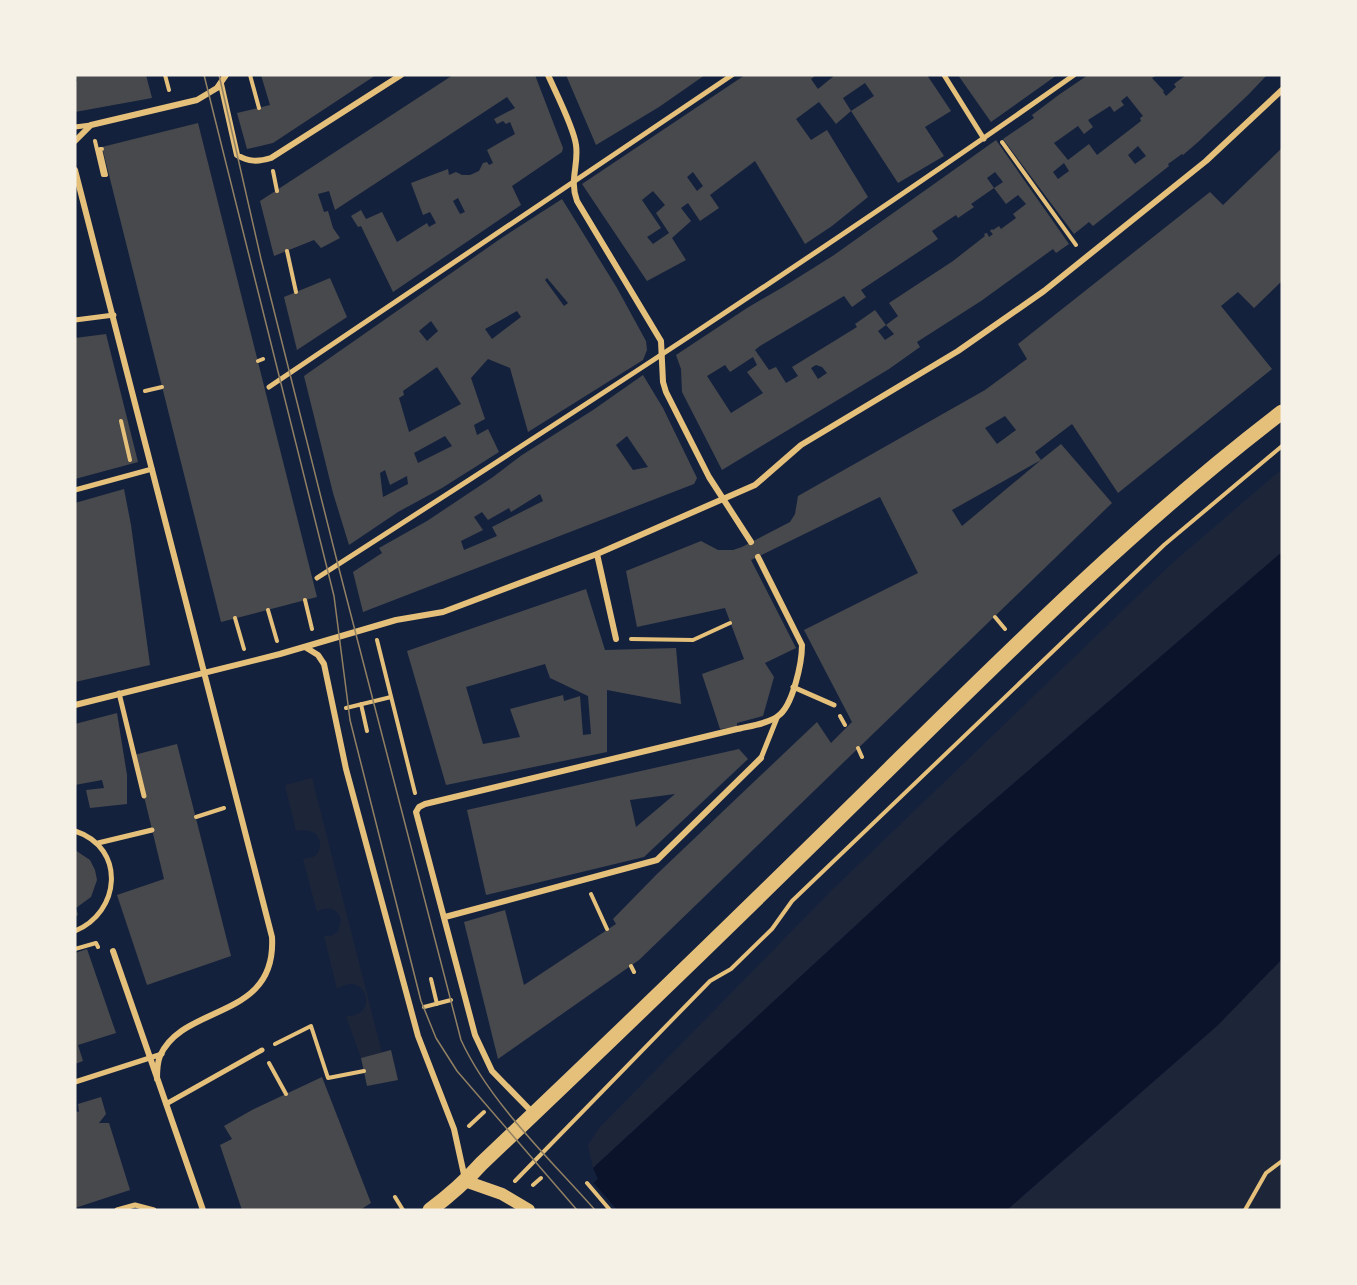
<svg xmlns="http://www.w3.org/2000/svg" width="1357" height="1285" font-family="'Alegreya Sans',sans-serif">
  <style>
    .green { fill: #1d2539 }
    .water { fill: #0b132b }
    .pier { fill: #14213d }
    .building { fill: #48494c; fill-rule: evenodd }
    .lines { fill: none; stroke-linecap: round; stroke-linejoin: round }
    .path { stroke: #e5c07b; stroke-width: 4 }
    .pedestrian { stroke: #e5c07b; stroke-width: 5 }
    .minor { stroke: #e5c07b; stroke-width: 6 }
    .secondary { stroke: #e5c07b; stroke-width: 12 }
    .primary { stroke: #e5c07b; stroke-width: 15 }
    .tram { stroke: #918062; stroke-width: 1.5 }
  </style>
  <rect width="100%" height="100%" fill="#14213d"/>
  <path class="green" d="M1282 469V552L956 833 593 1168 588 1145 600 1127 832 890 1169 566Z
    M312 778 382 1053 361 1058 346 1016C380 1017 367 969 337 989L324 936H331L338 932 341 920C338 908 327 905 317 912L303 859 313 857 318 853C325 835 312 828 296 831L285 785Z
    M1282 959V1210H1007L1218 1025Z"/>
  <path class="water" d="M1282 552V959L1218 1025 1007 1210H563L598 1179 593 1168 956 833Z"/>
  <path class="pier" d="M592 1181 617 1210H560L561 1208Z"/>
  <path class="building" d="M75 75H146L152 98 75 112V82L77 81Z
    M261 75H376L273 143 247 149 237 113 270 105Z
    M453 75H535L563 148 562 152 512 186 521 205 393 292 361 226 358 227 351 216 361 210 366 219 382 212 397 242 427 223 429 227 436 223 430 212 423 215 411 183 448 169 449 175 456 172 462 175H470L479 171 483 163 487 162 489 165 493 163 487 150 515 134 510 122 506 124 503 121 497 124 494 119 515 108 507 97 335 210 329 191 318 194 324 212 328 211 333 228 340 238 321 248 314 240 274 256 260 201ZM458 198 465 212 460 214 453 201Z
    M566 75H705L659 107 596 145Z
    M745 75H816L811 79 818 89 835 75H927L951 111 925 127 944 156 898 183 851 111 874 96 865 83 843 98 851 111 836 124 819 102 796 119 811 140 827 130 868 197 832 226 805 244 755 161 710 195 719 208 700 221 688 203 681 208 691 221 672 238 686 260 647 281 582 184ZM693 172 703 186 697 191 687 177ZM653 191 665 205 656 213 669 233 653 244 647 237 661 228 642 200Z
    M958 75H1057L991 122Z
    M1088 75H1157L1152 78 1164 91 1163 92 1166 96 1176 87 1174 84 1186 75H1267L1248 95 1198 142 1183 155 1182 154 1168 164 1169 166 1093 226 1089 222 1074 234 1003 139 1034 118 1032 115 1060 94ZM1127 96 1143 116 1140 118 1141 121 1097 155 1089 144 1068 160 1054 143 1078 126 1084 134 1093 127 1088 120 1110 106 1114 112 1124 105 1121 101ZM1138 146 1146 156 1135 164 1128 155ZM1064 163 1069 171 1058 179 1053 172Z
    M198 123 317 597 221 622 102 147Z
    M996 140 1069 244 1056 253 1053 249 981 301 917 342 920 347 889 369 722 470 682 392 681 369 676 355 747 308 783 287 834 255ZM995 172 1003 182 994 188 987 178ZM994 188 1006 204 1018 195 1026 204 1013 214 1016 218 1001 229 999 226 993 230 992 229 990 231 993 234 989 237 987 233 984 234 985 236 953 261 889 303 898 316 886 325 894 334 885 340 878 331 886 325 875 310 855 324 857 327 792 367 798 376 786 383 776 367 769 370 755 350 760 346 844 296 852 307 866 297 861 290 938 239 932 231 956 215 958 218 974 207 971 204ZM753 357 757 365 747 372 763 393 731 413 707 376 725 365 730 372ZM816 365 822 367 827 373 818 379 811 368Z
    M1282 148V281L1254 308 1238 292 1221 306 1272 369 1118 493 1072 424 1035 452 1041 460 1061 444 1112 503 639 960 498 1059 464 922 505 910 524 985 616 924 613 919 657 874 817 722 831 743 852 722 804 630 918 573 880 497 751 560 796 648 765 663 774 677 763 716 737 723V727L720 729 702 674 744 659 725 608 637 627 626 571 701 541 718 550H733L742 547 790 522 795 514 798 496 985 390 1027 359 1018 344 1210 192 1223 205ZM1005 416 1016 430 997 444 985 428ZM1041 460 962 526 952 510Z
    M562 199 617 288 646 341 647 350 643 360 528 432 510 368 488 359 471 378 485 419 474 425 477 435 488 429 499 452 442 488 398 512 349 545 333 493 304 376 500 239ZM547 278 568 303 564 306 545 280ZM517 311 521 317 492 339 485 329ZM431 321 438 331 427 341 419 331ZM437 367 461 404 409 432 399 398 404 395 403 391ZM445 436 452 446 418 463 414 453ZM385 470 390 485 407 476 408 484 383 497 380 473Z
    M330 278 347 317 297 350 284 297Z
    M106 334 138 462 75 479V338Z
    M643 375 663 408 697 478 694 484 363 612 353 572 382 553 379 548 427 521 493 477 522 455 593 410ZM627 436 648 467 633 470 616 445ZM540 494 543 501 492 527 497 536 464 550 461 541 483 530 474 517 482 512 488 520 509 508 511 512Z
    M124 489 131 525 150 665 75 682V503Z
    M586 589 605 650 676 648 681 704 607 690V752L446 785 407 651ZM545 664 550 678 588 696 591 734 583 735 580 696 564 701 563 695 510 709 520 737 483 744 466 687Z
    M117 713 127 775V804L90 808 86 790 104 788 102 780 75 785V724Z
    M177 744 231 956 147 985 117 895 164 879 134 755Z
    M739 749 748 759 644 857 486 895 467 810ZM675 794 636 827 630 800Z
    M75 850 90 860 95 870 97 880 91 897 76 908 78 915 75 917Z
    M87 949 116 1033 78 1045 83 1061 75 1064V953Z
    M391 1050 398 1080 367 1086 361 1058Z
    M322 1077 371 1203 360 1210H242L220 1145 232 1139 224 1126 252 1110Z
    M101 1097 106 1114 99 1123H109L130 1190 75 1208V1111L79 1112 78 1104Z"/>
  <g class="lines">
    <path class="path" d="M165 75 169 90
      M250 75 259 108
      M95 141 103 175H106
      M1002 142 1076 245
      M102 149H100L106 175
      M273 171 277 191
      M287 251 296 292
      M258 361 263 359
      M145 391 162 387
      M121 421 130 460
      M305 600 312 629
      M268 610 277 641
      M995 617 1005 629
      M235 618 244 649
      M631 639 693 640 730 623
      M377 640 415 793
      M361 704 367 731
      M346 708 391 697
      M840 716 845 725
      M858 748 862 757
      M196 817 224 808
      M591 894 607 929
      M75 949 96 943 98 947
      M631 966 634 972
      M431 979 437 1004
      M424 1007 451 1000
      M275 1044 311 1026 328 1078 364 1071
      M269 1063 286 1094
      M469 1126 484 1112
      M515 1181 710 981 731 969 772 929 792 901 1164 545 1282 446
      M587 1183 610 1210
      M533 1185 541 1178
      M395 1197 403 1210
      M1245 1210 1266 1173 1282 1161"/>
    <path class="pedestrian" d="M944 75 984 139
      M75 127 91 125
      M75 320 114 315
      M269 387 732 75
      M75 490 152 469
      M317 578C572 414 827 249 1074 75
      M793 687 834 705
      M119 693 144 796
      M761 758 777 718
      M75 831C127 848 120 913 75 931
      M98 843 152 830
      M75 1082 162 1054
      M166 1104 262 1050
      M117 1210 135 1205 154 1210"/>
    <path class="minor" d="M548 75C556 93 574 128 576 145 579 165 569 180 577 201L661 341 663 382 666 392 709 477 751 542
      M221 84 237 155C249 162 258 162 271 158L401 75
      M75 141 91 125 197 100 217 88 226 75
      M75 170 272 937C277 1021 183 1003 160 1056 157 1063 157 1072 157 1079
      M597 554 616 639
      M305 647 318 655 324 664 346 769 418 1036 454 1129 465 1179
      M75 705 280 654 396 620 443 612 597 554 755 485 801 445 958 351 1044 291 1206 161 1282 90
      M445 917 657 860 761 758
      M113 951 203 1210
      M533 1113 492 1071 475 1035 416 812 419 807 425 804 737 729C749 726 768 724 778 716 793 706 802 662 802 645L758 557"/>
    <path class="secondary" d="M465 1181 502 1194 529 1210"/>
    <path class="primary" d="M430 1210C449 1196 465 1182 481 1164 616 1036 749 907 882 776 1010 650 1139 521 1282 412"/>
    <path class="tram" d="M204 75 334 596 350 720 421 1001 436 1038 457 1071 577 1210
      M219 75 261 259 337 561 461 1040C490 1103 549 1158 595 1210"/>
  </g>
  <rect width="1357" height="1285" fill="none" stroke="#f6f1e7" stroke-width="153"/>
</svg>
